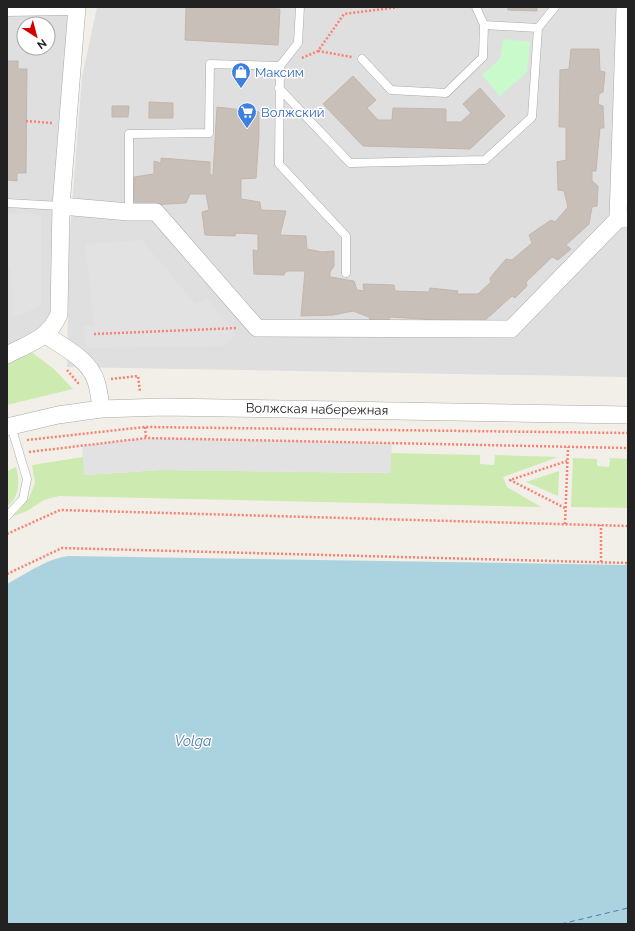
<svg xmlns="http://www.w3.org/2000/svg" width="635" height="931" font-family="Raleway,sans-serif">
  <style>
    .residential { fill: #e0dfdf; fill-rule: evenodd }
    .grass { fill: #cdebb0 }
    .park { fill: #c8facc }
    .parking { fill: #e2e2e2 }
    .water { fill: #aad3df }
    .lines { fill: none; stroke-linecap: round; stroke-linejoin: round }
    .ferry { stroke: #4a7aab; stroke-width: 1; stroke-dasharray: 5 4; stroke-linecap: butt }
    .building { fill: #c7bfb8; stroke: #c4b6ab }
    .service-casing { stroke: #a9a9a9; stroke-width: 9 }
    .minor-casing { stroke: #a9a9a9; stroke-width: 18 }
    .path { stroke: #fa8072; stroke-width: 2.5; stroke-dasharray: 2 2; stroke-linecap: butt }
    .service { stroke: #fff; stroke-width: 8 }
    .minor { stroke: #fff; stroke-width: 17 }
    .labels { text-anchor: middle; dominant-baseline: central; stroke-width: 3; stroke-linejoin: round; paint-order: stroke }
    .shop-label { font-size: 13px; fill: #366cbe; stroke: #fff; text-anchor: start }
    .street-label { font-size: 13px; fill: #222; stroke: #fff }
    .water-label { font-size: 14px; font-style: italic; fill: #4a7aab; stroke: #fff }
  </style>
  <rect width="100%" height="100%" fill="#f2efe9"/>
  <path class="residential" d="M7 7H72L50 324 7 350ZM24 24H48V48H24Z
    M97 7H628V377L67 367 69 243 82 77Z"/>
  <path class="grass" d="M30 351 54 369 73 389 7 405V363Z
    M391 453 480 455V464L494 465 495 455 558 457 503 477 507 487 541 507 59 496 44 500 27 511 14 516 29 498 35 483 32 465 83 457 85 475 161 470 390 473Z
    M573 458 597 459V466L609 467 610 458 628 459V508L571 507Z
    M16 467C20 480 20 498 7 506V471Z
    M559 471 558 496 526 482Z"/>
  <path class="park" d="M503 39 530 42 527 72 500 96 482 75 500 59Z"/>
  <path class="parking" d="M7 214H41V306L12 318 11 267H7Z
    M142 240 195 304 207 299 236 334 223 346 86 348 83 326 94 325 85 244Z
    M146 438 392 443 390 473 161 470 84 475 82 446Z"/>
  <path class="water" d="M69 556 628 565V924H7V584C26 574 48 558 69 556Z"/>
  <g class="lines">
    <path class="ferry" d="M561 924 628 908"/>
  </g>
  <path class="building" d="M186 7H275V9H280L278 45 185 40Z
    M508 7H537V11L508 10Z
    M571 49H599L600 71 605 72 603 92 599 94 598 104 603 106 604 128H600L596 171H592V181L598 186 597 206 592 207 589 224 566 245 571 249 558 260 552 257 526 282 527 286 515 298 512 296 482 323 391 317 387 321 371 323 369 317 353 311 333 315 301 316 305 271H286L284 275 254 274 253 250 258 251V234L236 233 235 236 205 235 202 212 209 210 206 194H190L186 203 133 206 134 177 154 174V161L161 163V158L210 162V175H213L217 107 259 112V136L256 178 241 179V199L260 202 261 210 286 211 280 235 306 236 307 249 322 252 334 251V266L330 272V277L354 281 357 290 364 291 363 284 394 285 395 291 429 292 430 288 458 291 457 294H478L491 282 490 278 506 259 512 260 532 243 529 235 551 220 555 222 568 207 564 191 558 190 557 162 566 160V127H559L560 70 569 69Z
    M7 61H18V69H27L26 173H17V181L7 180Z
    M353 76 376 100 367 108 378 120H392L393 108 446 109V122H461L471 113 463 104 480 88 505 116 470 149 363 146 323 104Z
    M149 102 173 103V118H149Z
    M112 106H129L128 117H112Z"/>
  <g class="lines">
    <g class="service-casing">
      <path id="service" d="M300 7 298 43 280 66 279 164 346 236V273
        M476 7 484 25
        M7 12 66 11 77 10
        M362 59 391 90 446 93 483 57 484 25 538 28
        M279 88 350 163 485 160 532 117 538 28 555 7
        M7 203 61 206
        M129 212V134L209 133 210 64 280 66
        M7 516 23 499 27 479 11 426"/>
    </g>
    <g class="minor-casing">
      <path id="minor" d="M61 206 129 212H156L257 328 511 329 618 219H628
        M618 219 625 7
        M46 335C63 347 89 359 96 381 99 390 100 400 101 409
        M7 355C29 343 49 339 59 314L61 206 77 7
        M7 427 58 415 101 409 163 407 628 415"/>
    </g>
    <path class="path" d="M318 51 352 57
      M302 58 318 51 344 14 398 7
      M26 121 52 123
      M94 334 237 328
      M67 370 78 383H80
      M111 379 138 376 140 392
      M145 427 146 438
      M27 440 145 427 628 433
      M29 452 146 438 628 448
      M565 508 510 480 567 461
      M565 524 568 447
      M7 534 60 510 628 526
      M601 562V525
      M7 574 62 548 628 563"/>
    <use href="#service" class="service"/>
    <use href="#minor" class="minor"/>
  </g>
  <defs>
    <g id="shop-pin" transform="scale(1)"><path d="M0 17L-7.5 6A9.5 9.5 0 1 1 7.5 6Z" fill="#3f7fe0" stroke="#fff"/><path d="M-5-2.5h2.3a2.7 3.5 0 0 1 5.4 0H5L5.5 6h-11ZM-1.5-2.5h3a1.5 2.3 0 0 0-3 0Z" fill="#fff"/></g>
    <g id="supermarket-pin" transform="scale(1)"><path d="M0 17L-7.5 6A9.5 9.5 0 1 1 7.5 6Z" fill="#3f7fe0" stroke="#fff"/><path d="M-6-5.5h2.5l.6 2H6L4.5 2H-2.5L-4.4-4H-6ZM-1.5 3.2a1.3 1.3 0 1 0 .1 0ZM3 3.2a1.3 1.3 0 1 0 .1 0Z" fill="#fff"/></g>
  </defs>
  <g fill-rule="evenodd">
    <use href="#shop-pin" x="241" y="72"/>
    <use href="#supermarket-pin" x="247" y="112"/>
  </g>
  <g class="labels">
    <g class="shop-label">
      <text x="255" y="72">Максим</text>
      <text x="261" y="112">Волжский</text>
    </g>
    <g class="street-label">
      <text transform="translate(317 409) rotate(1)">Волжская набережная</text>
    </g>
    <g class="water-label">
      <text x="193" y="741">Volga</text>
    </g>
  </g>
  <rect width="635" height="931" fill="none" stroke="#222222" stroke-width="16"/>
  <g transform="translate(36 36) rotate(144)"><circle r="19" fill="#ffffff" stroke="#a7a7a7"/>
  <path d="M0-3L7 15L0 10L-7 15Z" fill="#d40000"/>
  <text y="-6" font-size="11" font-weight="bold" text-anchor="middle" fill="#222222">N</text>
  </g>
</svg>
